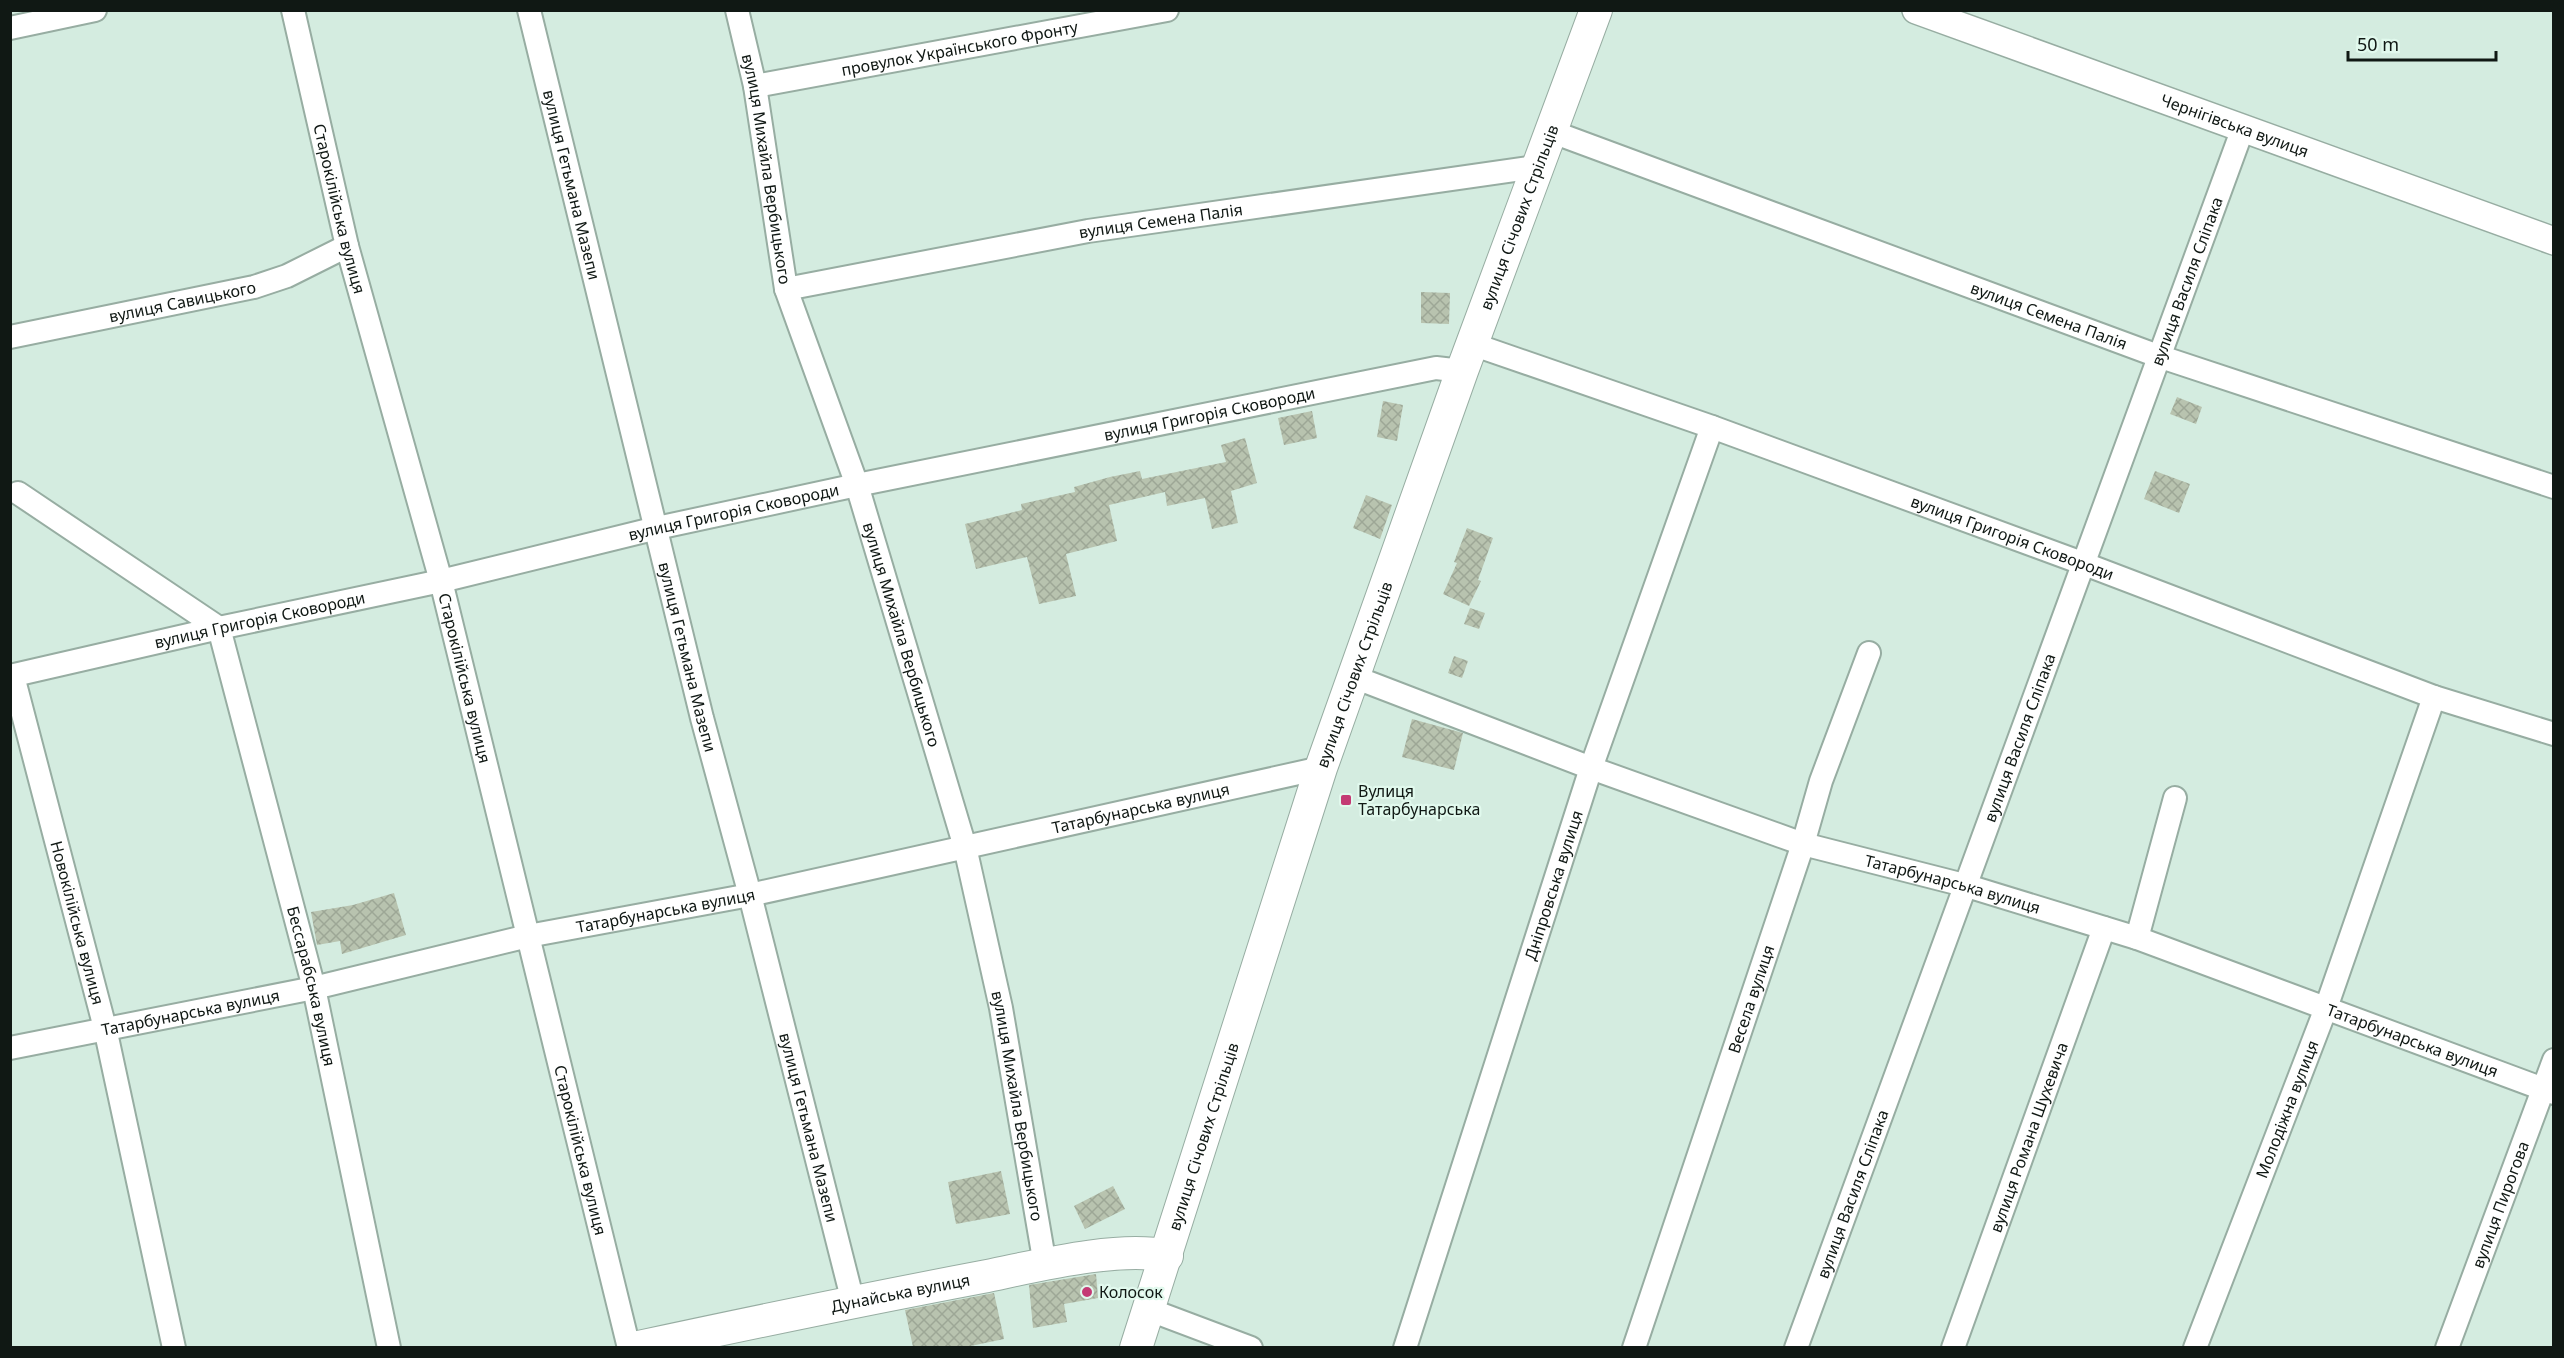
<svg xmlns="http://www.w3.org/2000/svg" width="2564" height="1358" font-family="'Noto Sans',sans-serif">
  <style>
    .building { fill: url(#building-cross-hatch) }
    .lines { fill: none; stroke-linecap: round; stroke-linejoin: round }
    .minor-casing { stroke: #97ada2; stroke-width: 26 }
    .tertiary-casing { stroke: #97ada2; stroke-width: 30 }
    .secondary-casing { stroke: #97ada2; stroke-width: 34 }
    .minor { stroke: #fff; stroke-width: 22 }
    .tertiary { stroke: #fff; stroke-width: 27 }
    .secondary { stroke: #fff; stroke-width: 32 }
    .poi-dot { fill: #c43a74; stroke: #e1f9ed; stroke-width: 2 }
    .labels { text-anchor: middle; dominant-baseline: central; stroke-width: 4.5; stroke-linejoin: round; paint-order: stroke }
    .street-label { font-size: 16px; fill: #101814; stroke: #e1f9ed }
    .poi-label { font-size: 16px; fill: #101814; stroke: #e1f9ed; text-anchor: start }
  </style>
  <defs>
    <pattern id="building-cross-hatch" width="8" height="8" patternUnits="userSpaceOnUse" patternTransform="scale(1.5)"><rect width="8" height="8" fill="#b8c3af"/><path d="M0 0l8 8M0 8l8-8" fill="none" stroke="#9da796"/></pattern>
  </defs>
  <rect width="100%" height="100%" fill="#d4ece0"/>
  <path class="building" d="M1421 292 1450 293 1449 324 1421 323Z
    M2177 397 2202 407 2196 424 2170 414Z
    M1383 401 1403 405 1397 441 1377 437Z
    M1312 411 1317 438 1284 445 1278 418Z
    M1245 438 1257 483 1231 491 1238 523 1212 529 1205 498 1167 506 1165 492 1109 505 1117 541 1066 554 1076 596 1039 604 1027 557 976 569 965 524 1022 510 1021 504 1075 492 1074 487 1110 477 1140 471 1142 479 1226 462 1221 445Z
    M2155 471 2190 484 2179 513 2144 499Z
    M1366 495 1392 505 1380 539 1353 528Z
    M1467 528 1493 538 1478 580 1481 581 1469 606 1443 594 1457 563 1454 562Z
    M1470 608 1485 613 1479 629 1464 624Z
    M1454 656 1468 661 1462 678 1448 673Z
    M1412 719 1463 733 1454 770 1402 757Z
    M394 893 406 935 342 954 340 941 317 945 311 912 353 905Z
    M1001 1171 1010 1214 956 1224 948 1182Z
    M1113 1186 1125 1209 1085 1229 1074 1206Z
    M1096 1274 1098 1298 1064 1304 1067 1322 1033 1328 1029 1285Z
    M994 1293 1004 1339 966 1347H913L905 1310Z"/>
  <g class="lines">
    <g class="minor-casing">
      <g id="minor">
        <path id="s1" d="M293 10 347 246 441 581 629 1348"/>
        <path id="s2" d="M529 10 702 718 750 895 853 1302"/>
        <path id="s3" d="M737 10 755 86 786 289 857 485 965 847 1001 1008 1045 1265"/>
        <path d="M10 28 95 10"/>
        <path id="s4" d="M755 86 1167 10"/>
        <path id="s5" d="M1550 131 2158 356 2554 487"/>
        <path id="s6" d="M786 289 1088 231 1536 167"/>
        <path id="s7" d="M10 337 254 287 287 276 347 246"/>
        <path id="s8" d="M1472 344 1712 427 2082 563 2434 697 2554 734"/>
        <path id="s9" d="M18 493 219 628 314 988 389 1348"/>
        <path id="s10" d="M10 676 219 628 441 581 657 528 857 485 1436 368 1462 371"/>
        <path id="s11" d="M13 676 105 1028 174 1348"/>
        <path id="s12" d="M1354 677 1591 768 1803 844 1964 885 2137 938 2554 1093"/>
        <path d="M2137 938 2175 798"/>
        <path id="s13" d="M10 1048 314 988 528 936 750 895 1321 768"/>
        <path d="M1150 1310 1251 1348"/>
        <path id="s14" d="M1405 1348 1591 768 1712 427"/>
        <path id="s15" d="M1634 1348 1803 844 1821 781 1869 653"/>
        <path id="s16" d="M1796 1348 2243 128"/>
        <path id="s17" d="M1953 1348 2104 928"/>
        <path id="s18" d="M2195 1348 2326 1008 2434 697"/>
        <path id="s19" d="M2447 1348 2554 1060"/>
      </g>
    </g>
    <g class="tertiary-casing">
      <g id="tertiary">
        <path id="s20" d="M1916 10 2554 241"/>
      </g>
    </g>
    <g class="secondary-casing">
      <g id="secondary">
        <path id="s21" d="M634 1348C750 1323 866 1299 982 1277 1032 1267 1119 1245 1167 1256"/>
        <path id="s22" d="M1136 1348 1321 768 1462 371 1596 10"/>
      </g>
    </g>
    <use href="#minor" class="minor"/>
    <use href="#tertiary" class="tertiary"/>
    <use href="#secondary" class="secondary"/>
  </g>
  <g class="poi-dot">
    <rect x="1340" y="794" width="12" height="12" rx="3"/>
    <circle cx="1087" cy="1292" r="6"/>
  </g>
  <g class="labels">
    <g class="street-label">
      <text stroke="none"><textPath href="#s4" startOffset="208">провулок Українського Фронту</textPath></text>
      <text stroke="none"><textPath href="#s20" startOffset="339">Чернігівська вулиця</textPath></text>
      <text stroke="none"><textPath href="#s3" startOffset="162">вулиця Михайла Вербицького</textPath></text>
      <text stroke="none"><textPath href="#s2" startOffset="180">вулиця Гетьмана Мазепи</textPath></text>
      <text stroke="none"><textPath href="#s1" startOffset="204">Старокілійська вулиця</textPath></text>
      <text stroke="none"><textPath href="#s22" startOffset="1194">вулиця Січових Стрільців</textPath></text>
      <text stroke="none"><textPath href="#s6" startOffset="381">вулиця Семена Палія</textPath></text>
      <text stroke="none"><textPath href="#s16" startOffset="1136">вулиця Василя Сліпака</textPath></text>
      <text stroke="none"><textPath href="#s7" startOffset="176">вулиця Савицького</textPath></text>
      <text stroke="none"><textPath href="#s5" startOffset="532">вулиця Семена Палія</textPath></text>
      <text stroke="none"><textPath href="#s10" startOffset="1228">вулиця Григорія Сковороди</textPath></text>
      <text stroke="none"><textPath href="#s10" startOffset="742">вулиця Григорія Сковороди</textPath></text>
      <text stroke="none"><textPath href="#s8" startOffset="574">вулиця Григорія Сковороди</textPath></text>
      <text stroke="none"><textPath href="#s10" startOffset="256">вулиця Григорія Сковороди</textPath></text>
      <text stroke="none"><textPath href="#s3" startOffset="648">вулиця Михайла Вербицького</textPath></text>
      <text stroke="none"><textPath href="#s2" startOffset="666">вулиця Гетьмана Мазепи</textPath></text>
      <text stroke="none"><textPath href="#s22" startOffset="708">вулиця Січових Стрільців</textPath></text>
      <text stroke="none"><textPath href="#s1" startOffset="690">Старокілійська вулиця</textPath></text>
      <text stroke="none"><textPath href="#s16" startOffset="650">вулиця Василя Сліпака</textPath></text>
      <text stroke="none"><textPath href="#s13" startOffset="1156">Татарбунарська вулиця</textPath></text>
      <text stroke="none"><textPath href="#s12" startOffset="634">Татарбунарська вулиця</textPath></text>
      <text stroke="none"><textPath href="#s14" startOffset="486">Дніпровська вулиця</textPath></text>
      <text stroke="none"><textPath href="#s13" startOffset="670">Татарбунарська вулиця</textPath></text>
      <text stroke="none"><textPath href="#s11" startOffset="255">Новокілійська вулиця</textPath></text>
      <text stroke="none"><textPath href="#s9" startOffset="612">Бессарабська вулиця</textPath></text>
      <text stroke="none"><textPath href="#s15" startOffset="368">Весела вулиця</textPath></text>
      <text stroke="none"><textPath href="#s13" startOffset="184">Татарбунарська вулиця</textPath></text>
      <text stroke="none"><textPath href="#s12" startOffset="1120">Татарбунарська вулиця</textPath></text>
      <text stroke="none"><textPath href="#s3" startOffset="1134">вулиця Михайла Вербицького</textPath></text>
      <text stroke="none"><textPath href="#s18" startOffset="256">Молодіжна вулиця</textPath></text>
      <text stroke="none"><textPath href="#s2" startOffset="1152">вулиця Гетьмана Мазепи</textPath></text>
      <text stroke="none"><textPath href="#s22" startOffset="222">вулиця Січових Стрільців</textPath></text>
      <text stroke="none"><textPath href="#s17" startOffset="224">вулиця Романа Шухевича</textPath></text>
      <text stroke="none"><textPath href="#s1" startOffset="1176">Старокілійська вулиця</textPath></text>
      <text stroke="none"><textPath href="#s16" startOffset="164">вулиця Василя Сліпака</textPath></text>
      <text stroke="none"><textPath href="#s19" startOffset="153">вулиця Пирогова</textPath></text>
      <text stroke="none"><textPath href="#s21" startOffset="272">Дунайська вулиця</textPath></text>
    </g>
    <g class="poi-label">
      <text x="1358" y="791">Вулиця<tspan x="1358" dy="18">Татарбунарська</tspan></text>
      <text x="1099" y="1292">Колосок</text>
    </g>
  </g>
  <rect width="2564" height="1358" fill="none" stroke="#101814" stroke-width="24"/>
  <path d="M2348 51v9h148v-9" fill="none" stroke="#101814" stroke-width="3"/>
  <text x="2357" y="51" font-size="18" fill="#101814" stroke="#e1f9ed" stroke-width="4.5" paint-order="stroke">50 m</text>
</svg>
